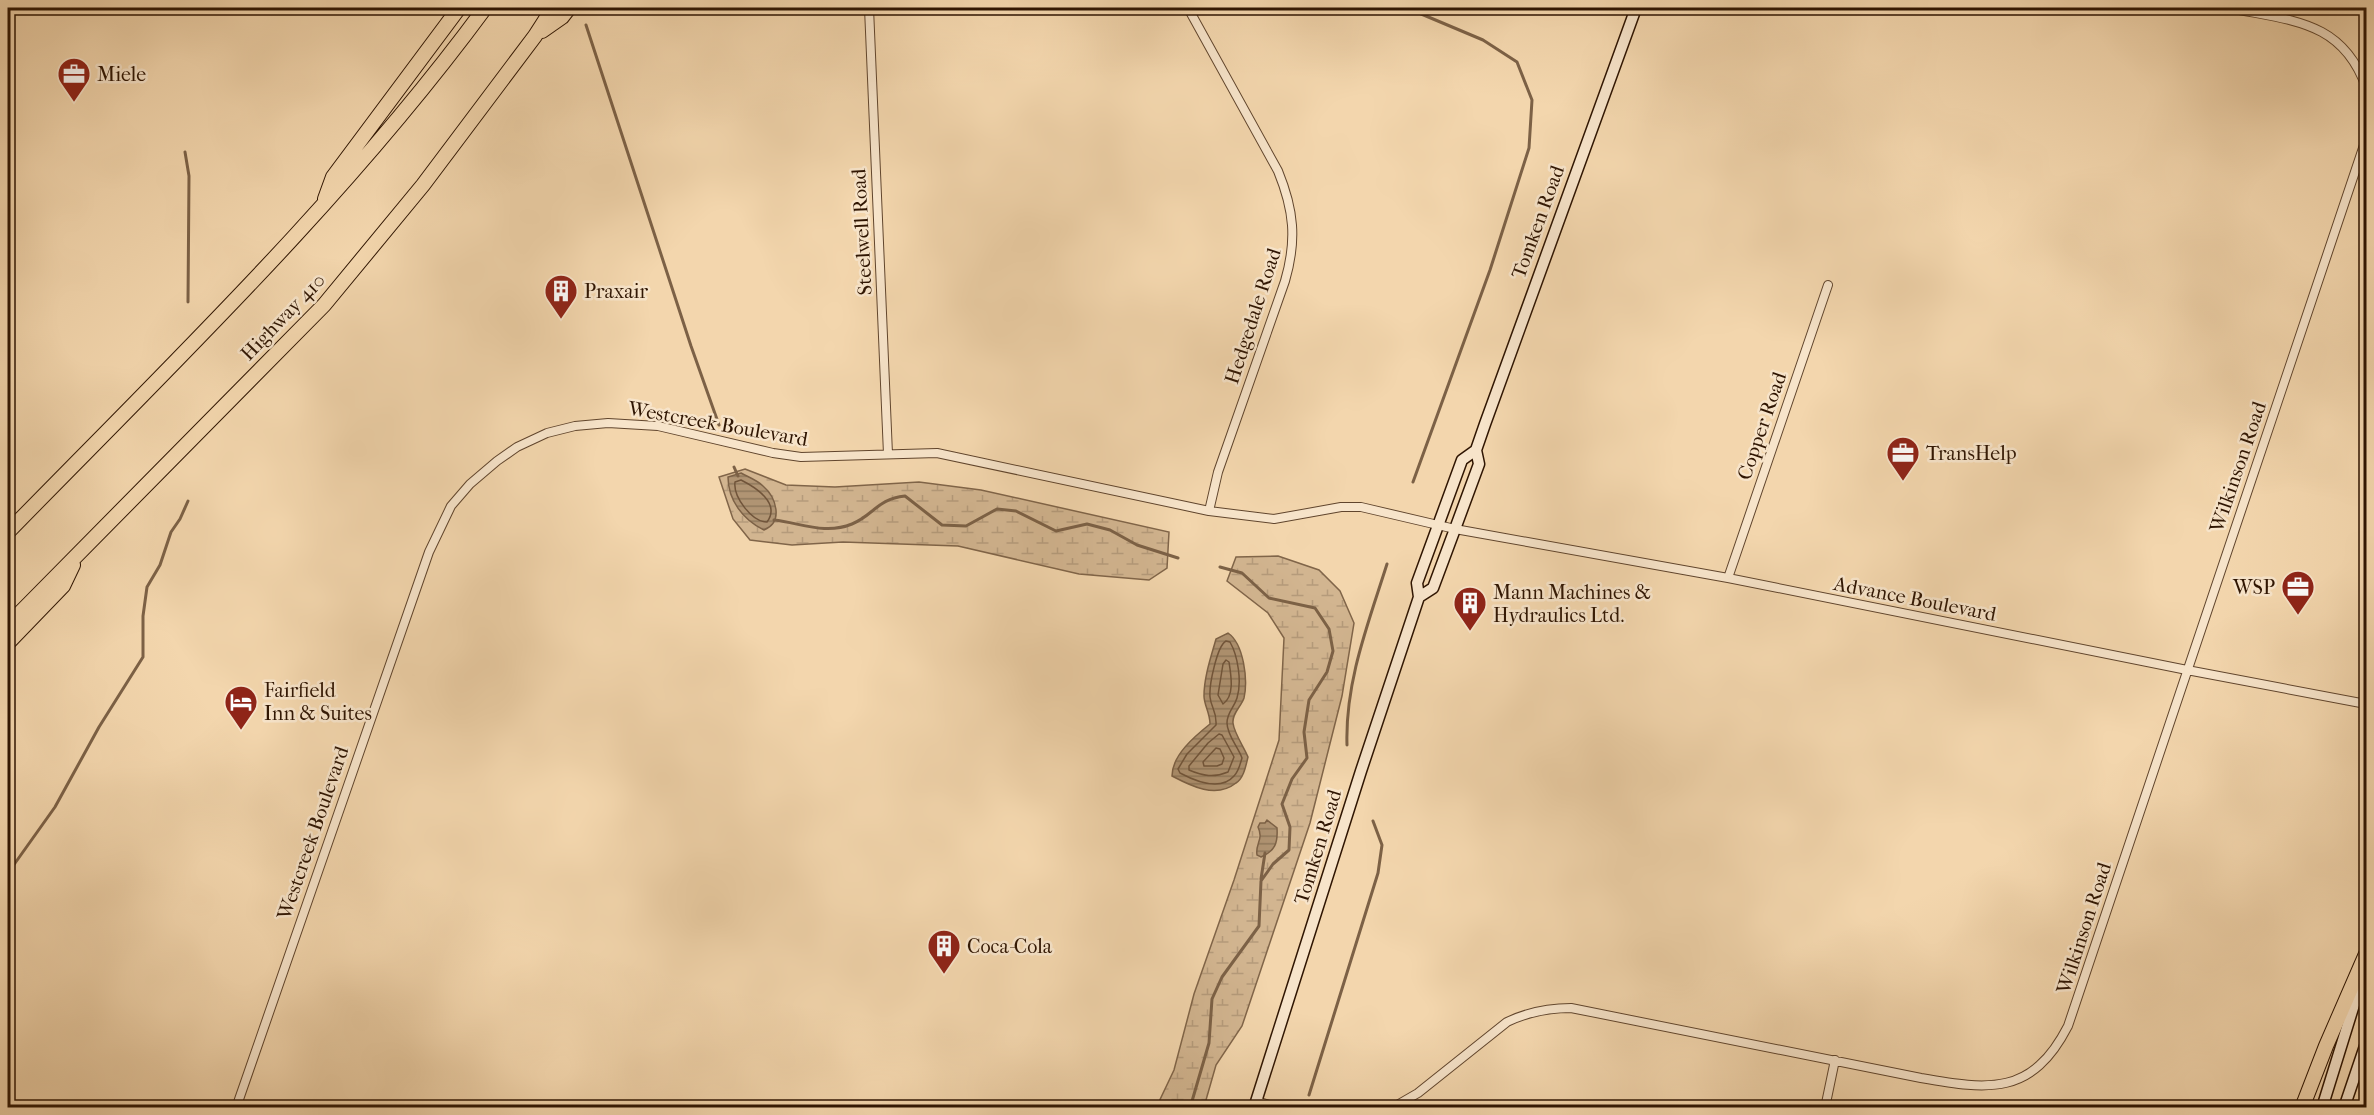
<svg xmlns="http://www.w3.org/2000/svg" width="2374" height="1115" font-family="'IM FELL French Canon',serif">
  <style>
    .wetland { fill: url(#wetland-marsh); stroke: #806549; stroke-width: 1.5 }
    .water { fill: url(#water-rules); stroke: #7c6146; stroke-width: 1.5 }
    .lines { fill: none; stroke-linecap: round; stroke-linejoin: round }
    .shore { stroke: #70543a; stroke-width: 1.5 }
    .stream { stroke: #7c6146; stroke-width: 3 }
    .minor-casing { stroke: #60452d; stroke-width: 10 }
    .secondary-casing { stroke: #2f1502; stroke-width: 13 }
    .motorway-casing { stroke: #2f1502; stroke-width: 16 }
    .minor { stroke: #f7e4ca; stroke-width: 8 }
    .secondary { stroke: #f7e4ca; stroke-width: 10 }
    .motorway { stroke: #f3d6ad; stroke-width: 14 }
    .labels { text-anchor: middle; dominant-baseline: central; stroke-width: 5; stroke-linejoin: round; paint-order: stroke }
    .poi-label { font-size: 20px; fill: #2f1502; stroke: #f7e4ca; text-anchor: start }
    .street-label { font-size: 20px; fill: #2f1502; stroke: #f7e4ca }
  </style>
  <defs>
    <pattern id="wetland-marsh" width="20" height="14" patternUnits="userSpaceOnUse" patternTransform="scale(1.5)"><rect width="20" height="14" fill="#d2b590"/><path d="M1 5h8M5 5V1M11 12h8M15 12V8" fill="none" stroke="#b59b7b"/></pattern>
    <pattern id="water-rules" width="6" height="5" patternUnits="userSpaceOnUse" patternTransform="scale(1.5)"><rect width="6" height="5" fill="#b09473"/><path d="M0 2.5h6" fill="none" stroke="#90785c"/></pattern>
  </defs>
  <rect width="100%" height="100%" fill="#f3d6ad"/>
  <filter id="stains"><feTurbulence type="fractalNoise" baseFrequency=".00333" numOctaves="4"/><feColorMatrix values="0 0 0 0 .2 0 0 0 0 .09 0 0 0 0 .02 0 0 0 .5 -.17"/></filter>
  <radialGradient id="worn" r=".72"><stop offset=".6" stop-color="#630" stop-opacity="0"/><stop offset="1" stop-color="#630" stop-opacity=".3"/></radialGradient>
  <path class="wetland" d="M745 469 786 485 835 487 919 482 981 490 1169 532 1167 568 1149 580 1079 574 958 546 843 542 792 545 750 540 733 519 719 477Z
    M1278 556 1319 570 1340 591 1354 623 1342 696 1310 823 1242 1026 1216 1065 1204 1107 1156 1108 1174 1070 1194 994 1234 880 1279 740 1284 638 1268 613 1227 581 1236 557Z"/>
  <path class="water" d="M741 473C748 477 757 480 763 486 776 497 784 522 764 530 743 520 728 500 728 477Z
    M1228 633C1244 644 1248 680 1244 698 1241 707 1232 713 1233 723 1234 733 1244 747 1248 757 1246 765 1244 778 1236 783 1216 799 1191 786 1172 776 1172 755 1195 736 1210 724 1210 713 1204 705 1204 696 1204 677 1211 657 1216 639Z
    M1267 820 1277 828C1278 843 1275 851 1261 857L1257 855C1255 843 1264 840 1258 827L1260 823H1265Z"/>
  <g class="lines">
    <path class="shore" d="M741 480C755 487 781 503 767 522 752 522 733 497 735 482Z
      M1226 641 1230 642C1238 656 1242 682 1237 698 1234 708 1227 712 1227 723 1227 735 1238 747 1242 758 1240 764 1239 771 1234 776 1220 792 1195 781 1180 773L1178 769 1187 754 1216 725C1217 711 1211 708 1210 697 1209 685 1217 646 1226 641Z
      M1226 660 1229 662C1231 675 1235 696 1223 704L1218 695 1223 664Z
      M1219 734 1222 735 1234 757 1228 772C1214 778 1203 776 1189 770V766L1208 743Z
      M1216 748 1220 749 1224 758 1222 764 1217 766H1204L1203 762Z"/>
    <path class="stream" d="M1407 8 1483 40 1517 62 1532 100 1529 148 1490 270 1413 482
      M586 25 691 346 719 425
      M185 152 189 176 188 302
      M734 467 738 476
      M774 520C801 523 825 535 852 524 874 515 877 499 905 496L942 525 966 526 997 509 1016 511 1056 531 1087 524 1110 530 1137 545 1178 558
      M1347 745C1345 682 1368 624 1387 564
      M8 873 55 807 99 727 143 657V616L147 587 160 565 171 532 180 519 188 501
      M1261 879 1265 853
      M1309 1095 1378 873 1382 845 1373 821
      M1190 1108 1209 1043 1212 999 1222 977 1259 926 1261 881 1273 864 1289 850 1290 827 1282 804 1292 779 1307 758 1304 732 1309 700 1327 672 1333 651 1329 629 1315 608 1269 598 1242 573 1220 567"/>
    <g class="minor-casing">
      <path id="minor" d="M869 8 888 454
        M1188 8 1278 171C1294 210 1297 240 1285 281L1218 472 1209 511
        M2230 8C2291 21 2342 20 2366 87
        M1728 578 1828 285
        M1256 1101 1280 1108
        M236 1108 429 552 451 506 470 484 497 461 517 447 547 433 575 426 608 423 658 426 773 453 801 457 937 453 1209 511 1274 519 1341 507H1361L1455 529 1728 578 2187 670 2366 704
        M1392 1108 1418 1093 1507 1022C1528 1012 1549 1008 1571 1008L1921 1078C1989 1090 2032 1096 2068 1026L2366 139
        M1825 1108 1835 1060"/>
    </g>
    <g class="secondary-casing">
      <path id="secondary" d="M1419 597 1433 588 1455 529 1479 464 1476 450 1485 424 1636 8
        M1254 1108 1361 771 1419 597 1417 583 1462 460 1476 450
        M2322 1108 2366 966
        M2344 1108 2366 1043"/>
    </g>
    <g class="motorway-casing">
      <path id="motorway" d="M542 31 562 17 569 8
        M325 199 333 177 459 8
        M8 532C173 363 345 198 485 8
        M8 625 324 305 423 185 535 36 553 8
        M8 643 63 586 73 565
        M2302 1108 2326 1046 2366 954"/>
    </g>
    <use href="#minor" class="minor"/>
    <use href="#secondary" class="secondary"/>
    <use href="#motorway" class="motorway"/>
  </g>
  <defs>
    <g id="office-pin" transform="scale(1.725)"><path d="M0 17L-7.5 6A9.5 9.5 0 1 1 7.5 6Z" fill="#8f2418" stroke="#f7e4ca"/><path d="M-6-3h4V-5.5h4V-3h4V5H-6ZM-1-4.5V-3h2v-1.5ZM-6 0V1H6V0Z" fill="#fff"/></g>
    <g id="building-pin" transform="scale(1.725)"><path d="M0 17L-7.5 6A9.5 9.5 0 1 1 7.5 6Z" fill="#8f2418" stroke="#f7e4ca"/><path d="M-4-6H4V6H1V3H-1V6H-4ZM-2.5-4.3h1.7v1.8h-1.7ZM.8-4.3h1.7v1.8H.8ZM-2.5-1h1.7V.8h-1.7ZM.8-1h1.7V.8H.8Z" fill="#fff"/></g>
    <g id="hotel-pin" transform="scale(1.725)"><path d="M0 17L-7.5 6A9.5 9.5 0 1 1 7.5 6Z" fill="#8f2418" stroke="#f7e4ca"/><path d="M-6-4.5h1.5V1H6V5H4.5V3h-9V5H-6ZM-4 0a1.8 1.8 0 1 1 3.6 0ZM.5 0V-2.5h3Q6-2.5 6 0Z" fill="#fff"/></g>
  </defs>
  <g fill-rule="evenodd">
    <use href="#office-pin" x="74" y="74"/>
    <use href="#building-pin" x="561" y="291"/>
    <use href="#office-pin" x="1903" y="453"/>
    <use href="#office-pin" x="2298" y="587"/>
    <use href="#building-pin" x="1470" y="603"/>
    <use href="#hotel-pin" x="241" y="702"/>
    <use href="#building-pin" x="944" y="946"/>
  </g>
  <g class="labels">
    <g class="poi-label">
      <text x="97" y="74">Miele</text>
      <text x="584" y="291">Praxair</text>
      <text x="1926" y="453">TransHelp</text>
      <text x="2275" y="587" text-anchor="end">WSP</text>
      <text x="1493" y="592">Mann Machines &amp;<tspan x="1493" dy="23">Hydraulics Ltd.</tspan></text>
      <text x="264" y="690">Fairfield<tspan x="264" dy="23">Inn &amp; Suites</tspan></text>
      <text x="967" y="946">Coca-Cola</text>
    </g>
    <g class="street-label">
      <text transform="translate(1538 222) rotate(-70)">Tomken Road</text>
      <text transform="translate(862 232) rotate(-93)">Steelwell Road</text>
      <text transform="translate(1253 316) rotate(-72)">Hedgedale Road</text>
      <text transform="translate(283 317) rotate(-46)">Highway 410</text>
      <text transform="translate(718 424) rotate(10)">Westcreek Boulevard</text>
      <text transform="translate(1762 426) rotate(-71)">Copper Road</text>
      <text transform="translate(2238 467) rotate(-71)">Wilkinson Road</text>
      <text transform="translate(1915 599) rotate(11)">Advance Boulevard</text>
      <text transform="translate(313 833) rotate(-71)">Westcreek Boulevard</text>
      <text transform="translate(1318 847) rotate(-73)">Tomken Road</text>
      <text transform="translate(2084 928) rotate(-72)">Wilkinson Road</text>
    </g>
  </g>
  <rect width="2374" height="1115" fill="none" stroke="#f3d6ad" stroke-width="30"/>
  <rect x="9" y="9" width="2356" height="1097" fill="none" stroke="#2f1502" stroke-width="3"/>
  <rect x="15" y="15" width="2344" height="1085" fill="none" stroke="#2f1502" stroke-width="1.5"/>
  <rect width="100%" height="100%" filter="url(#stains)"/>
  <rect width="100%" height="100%" fill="url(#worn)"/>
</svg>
